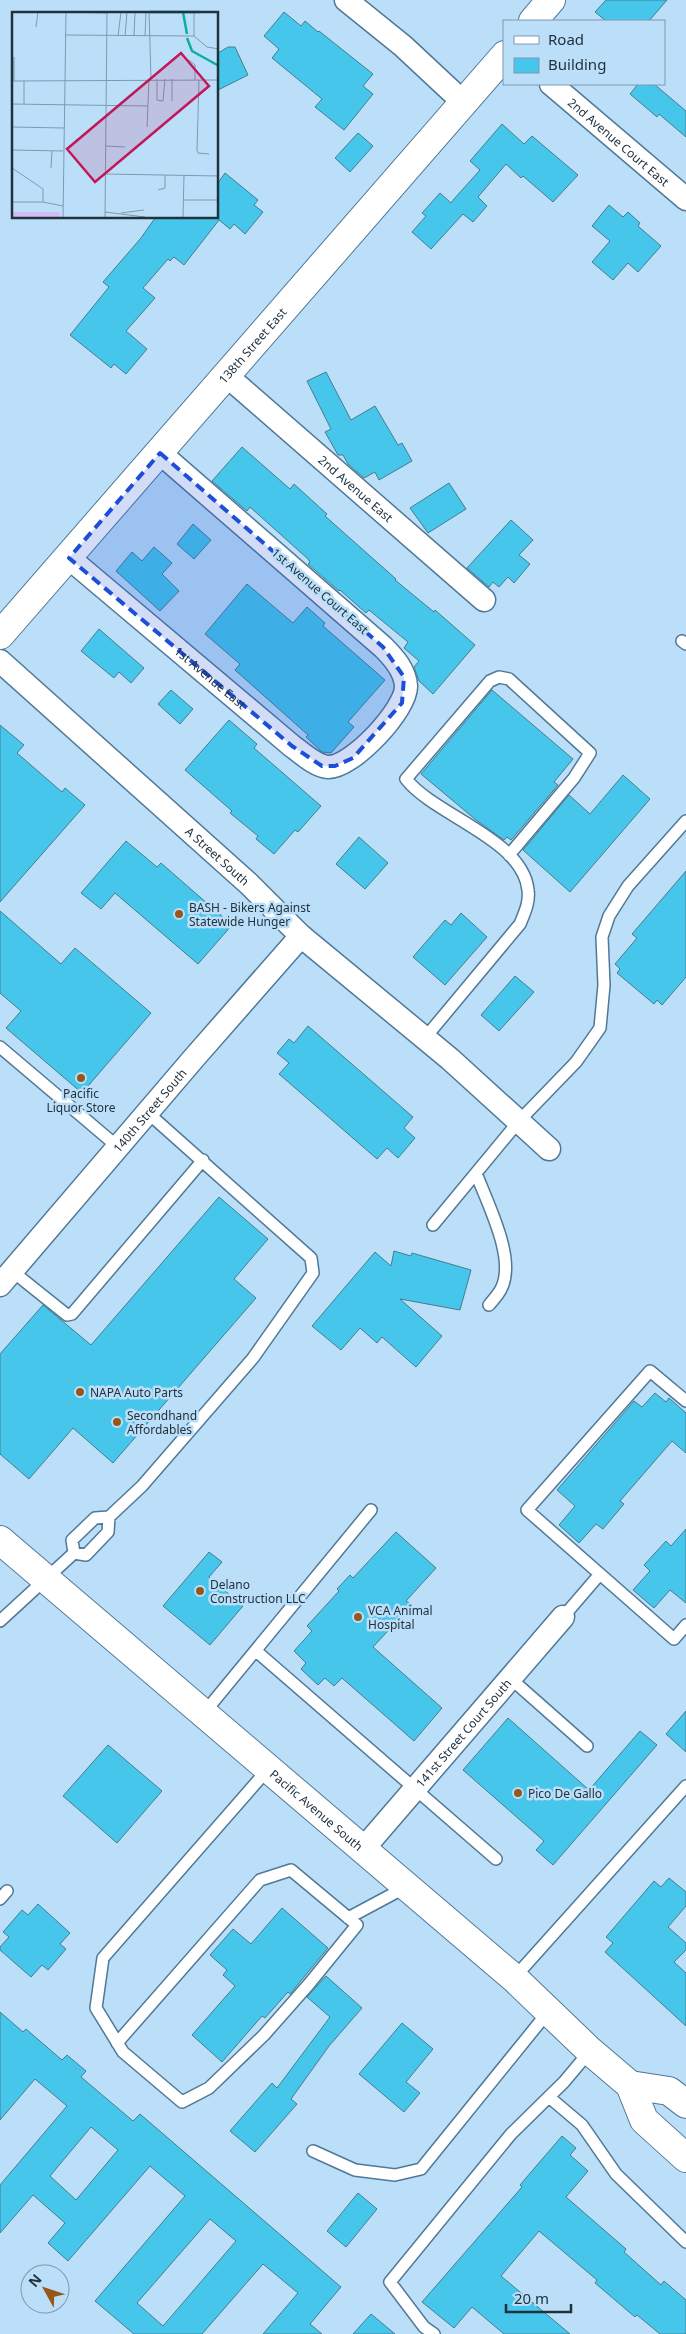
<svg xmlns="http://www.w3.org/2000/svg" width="686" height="2334" font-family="'Noto Sans',sans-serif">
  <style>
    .building { fill: #47c6eb; stroke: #457d8f; fill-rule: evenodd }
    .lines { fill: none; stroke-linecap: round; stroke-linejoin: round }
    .service-casing { stroke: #507897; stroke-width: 14 }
    .minor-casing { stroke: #507897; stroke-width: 25 }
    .tertiary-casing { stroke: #507897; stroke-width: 30 }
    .primary-casing { stroke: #507897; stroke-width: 30 }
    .service { stroke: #fff; stroke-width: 11 }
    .minor { stroke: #fff; stroke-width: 22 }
    .tertiary { stroke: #fff; stroke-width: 28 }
    .primary { stroke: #fff; stroke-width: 28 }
    .marked { fill: #1d4ed8; fill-opacity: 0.2; stroke: #1d4ed8; stroke-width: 4; stroke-dasharray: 10 6; stroke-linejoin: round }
    .poi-dot { fill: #94581a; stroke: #bcdff9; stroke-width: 2 }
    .labels { text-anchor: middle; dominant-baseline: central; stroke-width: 5; stroke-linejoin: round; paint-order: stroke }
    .street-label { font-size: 12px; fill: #21323f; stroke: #bcdff9 }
    .poi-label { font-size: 12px; fill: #21323f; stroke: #bcdff9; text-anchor: start }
    .inset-river { fill: none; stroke: #0bb09d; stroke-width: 2.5 }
    .inset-road { fill: none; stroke: #7e9aaf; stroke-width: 1 }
    .view { fill: #c2185b; fill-opacity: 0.15; stroke: #c2185b; stroke-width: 2.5 }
    .inset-edge { fill: none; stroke: #21323f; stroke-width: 2.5 }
  </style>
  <rect width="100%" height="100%" fill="#bcdff9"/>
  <path class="building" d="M606 0H667L649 21H606L595 12Z
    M284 12 301 26 305 21 318 32 319 31 373 74 363 86 373 94 344 130 315 107 322 99 272 58 279 49 264 36Z
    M228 47H235L248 75 218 90V53Z
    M638 84H654L686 111V137L659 114 657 117 630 94Z
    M502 124 524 144 532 136 578 175 553 202 523 176 521 178 506 164 478 197 487 206 473 222 463 214 431 249 412 232 426 216 422 213 440 193 451 203 454 199 480 170 470 161Z
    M358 133 373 146 350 172 335 158Z
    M225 173 258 200 254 205 263 212 245 234 234 224 230 229 219 220 184 265 174 257 170 261 168 259 143 288 155 298 126 331 147 349 126 374 114 364 111 368 70 335 109 287 103 282 141 238 155 218H218V183Z
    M609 205 623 217 628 212 640 223 638 226 661 246 638 272 628 263 613 280 592 262 610 241 592 226Z
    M326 372 351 420 375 406 398 445 402 443 412 461 379 480 375 472 364 478 348 464 343 455H338L325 432 331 429 307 381Z
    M242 447 290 489 294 484 327 514 325 516 396 579 395 580 434 612 435 610 475 645 433 694 419 681 414 667 419 661 404 648 408 642 369 610 366 613 340 590 339 591 308 564 310 562 308 559 250 507 247 511 212 481Z
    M449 483 466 509 428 533 410 508Z
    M511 520 533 540 519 555 530 564 514 583 508 577 499 587 493 582 489 587 467 568Z
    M193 524 211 540 194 559 177 544Z
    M154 547 172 563 162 574 179 591 160 611 116 571 132 552 142 561Z
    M247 584 293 623 307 607 325 623 323 626 385 680 348 722 354 727 331 753 322 752 306 737 308 735 235 670 240 664 205 634Z
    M99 629 144 668 131 683 119 672 114 678 81 651Z
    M171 690 193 709 180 724 158 704Z
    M492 690 573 759 554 782 558 785 511 840 507 837 504 840 476 820 421 774Z
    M229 720 257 744 254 748 321 806 298 832 295 830 274 854 256 839 258 836 230 813 232 811 185 770Z
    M0 725 24 745 17 753 62 792 65 788 85 805 0 902Z
    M623 775 650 799 570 892 523 850 569 795 590 814Z
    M359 837 388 863 365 889 336 864Z
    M126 841 157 867 161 863 232 925 198 964 115 893 101 909 81 893Z
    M686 871V977L662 1005 657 1000 654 1004 617 973 620 969 615 964 637 938 632 934Z
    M0 911 61 964 75 948 151 1013 82 1093 6 1028 21 1011 0 993Z
    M461 913 487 937 445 985 413 957 445 920 451 925Z
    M515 976 534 992 499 1031 481 1015Z
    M308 1026 413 1117 404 1128 415 1138 398 1158 387 1148 377 1159 279 1074 289 1063 277 1053 289 1039 294 1043Z
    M219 1197 268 1239 234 1279 256 1298 113 1463 73 1428 29 1479 0 1454V1354L43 1305 91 1345Z
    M394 1251 411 1256 412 1253 471 1270 460 1310 400 1299 442 1336 416 1367 382 1337 377 1343 360 1328 341 1350 312 1326 375 1252 391 1266Z
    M655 1393 666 1402 669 1398 686 1413V1453L672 1441 620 1501 624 1504 603 1529 596 1524 579 1543 559 1525 575 1506 557 1490 634 1401 642 1407Z
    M686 1529V1603L670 1590 654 1608 633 1590 650 1571 644 1565 666 1541 671 1546Z
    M396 1532 436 1568 406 1601 412 1605 373 1647 442 1708 414 1741 342 1678 334 1686 325 1678 318 1685 301 1669 306 1663 294 1651 312 1631 307 1626 339 1591 337 1589 350 1575 353 1578Z
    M209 1552 222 1562 209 1577 243 1606 210 1645 163 1606Z
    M686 1711V1752L666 1734Z
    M508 1718 589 1790 640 1731 657 1745 553 1865 536 1850 544 1841 463 1770Z
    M108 1745 162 1791 117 1843 63 1796Z
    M669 1878 686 1892V1906L668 1927 686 1943V1950L674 1962 686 1973V2026L605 1952 613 1943 606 1937 654 1881 661 1887Z
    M38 1904 70 1933 60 1944 66 1949 48 1970 42 1965 31 1977 0 1950V1947L9 1937 3 1932 22 1910 28 1915Z
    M282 1908 328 1948 290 1994 288 1992 265 2018 262 2016 222 2062 192 2035 235 1986 223 1975 227 1970 210 1955 233 1929 251 1944Z
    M326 1976 362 2008 329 2046 291 2099 297 2104 255 2152 230 2131 272 2083 277 2088 330 2017 307 1997Z
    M0 2012 23 2032 26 2029 62 2060 67 2055 86 2071 81 2077 133 2121 140 2114 341 2287 310 2324 322 2334H263L298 2293 263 2264 202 2334H134L95 2301 185 2196 150 2166 68 2261 48 2243 65 2223 33 2195 0 2233V2185L67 2106 35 2079 0 2120ZM91 2127 118 2150 76 2200 50 2176ZM210 2219 236 2241 163 2326 137 2303Z
    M402 2023 433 2049 406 2082 420 2093 404 2112 359 2074Z
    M562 2136 576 2148 570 2155 588 2171 566 2197 626 2249 624 2252 661 2285 664 2281 686 2300V2334H660L637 2315 635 2317 595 2283 597 2280 539 2231 501 2276 570 2334H504L472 2307 454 2328 422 2302 522 2187 520 2185Z
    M358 2193 377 2209 346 2247 327 2231Z
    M371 2314 395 2334H353Z"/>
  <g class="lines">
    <g class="service-casing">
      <path id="service" d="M682 641 686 644
        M425 1038 520 924C524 914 530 902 528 890 523 839 435 816 406 779L490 681 499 677 509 679 590 753 574 778 509 855
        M0 1047 118 1147
        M476 1173C487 1203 517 1259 501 1289 498 1295 493 1300 489 1305
        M433 1225 519 1121 576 1062 600 1028 604 985 602 937 609 916 628 886 686 821
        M12 1271 67 1315 72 1314 203 1160
        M686 1401 650 1371 527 1510 674 1639 686 1625
        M109 1517 142 1486 253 1358 313 1273 311 1258 148 1113
        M109 1517 108 1532 86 1555 74 1553 72 1540 95 1518Z
        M563 1617 600 1574
        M0 1621 74 1553
        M256 1651 496 1859
        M510 1678 587 1746
        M204 1713 371 1510
        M0 1899 7 1891
        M348 1918 406 1887
        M514 1978 686 1786
        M117 2043 260 1880 291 1870 357 1925 309 1984 264 2035 209 2088 182 2102 123 2052 96 2008 103 1958 269 1768
        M549 2097 582 2125 616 2174 686 2242
        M313 2151 355 2170 395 2175 421 2169 548 2012
        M434 2334 424 2327 390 2282 511 2134 564 2082 590 2051"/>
    </g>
    <g class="minor-casing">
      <g id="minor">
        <path d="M346 0 403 46 463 102"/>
        <path id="s1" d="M551 84 686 199"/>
        <path id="s2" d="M227 376 484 600"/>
        <path id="s3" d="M69 558 292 746C302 753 315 766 328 767 352 768 407 709 406 686 405 670 393 657 383 647L160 453"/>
        <path id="s4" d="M0 661 249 884 301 936 450 1059 549 1149"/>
        <path id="s5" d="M0 1285 194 1058 301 936"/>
        <path id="s6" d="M364 1848 563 1617"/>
      </g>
    </g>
    <g class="tertiary-casing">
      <g id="tertiary">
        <path d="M533 21 551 0"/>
        <path id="s7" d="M0 635 505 55"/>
      </g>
    </g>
    <g class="primary-casing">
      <g id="primary">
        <path id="s8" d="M0 1540 514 1978 590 2051 630 2085 644 2120 686 2158"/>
        <path d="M630 2085 669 2091 686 2104"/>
      </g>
    </g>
    <use href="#service" class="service"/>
    <use href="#minor" class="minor"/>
    <use href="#tertiary" class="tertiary"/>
    <use href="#primary" class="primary"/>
  </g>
  <path class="marked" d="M160 453 383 647 404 677 402 703 353 758 335 766H322L292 746 69 558Z"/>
  <g class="poi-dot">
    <circle cx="179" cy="914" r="5"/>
    <circle cx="81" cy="1078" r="5"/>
    <circle cx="80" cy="1392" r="5"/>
    <circle cx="117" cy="1422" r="5"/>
    <circle cx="200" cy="1591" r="5"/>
    <circle cx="358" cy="1617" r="5"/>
    <circle cx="518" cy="1793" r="5"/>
  </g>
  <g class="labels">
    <g class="street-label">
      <text stroke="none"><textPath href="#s1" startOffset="89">2nd Avenue Court East</textPath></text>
      <text stroke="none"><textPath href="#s7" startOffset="384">138th Street East</textPath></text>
      <text stroke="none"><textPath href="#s2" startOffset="171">2nd Avenue East</textPath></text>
      <text transform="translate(320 591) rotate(41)">1st Avenue Court East</text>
      <text stroke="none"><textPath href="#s3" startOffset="185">1st Avenue East</textPath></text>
      <text stroke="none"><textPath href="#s4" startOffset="292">A Street South</textPath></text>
      <text stroke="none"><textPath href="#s5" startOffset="230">140th Street South</textPath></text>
      <text stroke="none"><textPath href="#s6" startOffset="152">141st Street Court South</textPath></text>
      <text stroke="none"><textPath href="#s8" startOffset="416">Pacific Avenue South</textPath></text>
    </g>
    <g class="poi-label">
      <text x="189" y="907">BASH - Bikers Against<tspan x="189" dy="14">Statewide Hunger</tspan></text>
      <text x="81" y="1093" text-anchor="middle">Pacific<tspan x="81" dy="14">Liquor Store</tspan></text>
      <text x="90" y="1392">NAPA Auto Parts</text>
      <text x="127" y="1415">Secondhand<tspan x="127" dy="14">Affordables</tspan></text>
      <text x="210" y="1584">Delano<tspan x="210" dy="14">Construction LLC</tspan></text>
      <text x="368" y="1610">VCA Animal<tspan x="368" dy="14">Hospital</tspan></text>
      <text x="528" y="1793">Pico De Gallo</text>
    </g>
  </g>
  <g transform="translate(12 12)">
    <rect width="206" height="206" fill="#bcdff9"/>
    <path d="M0 200H48V206H0Z" fill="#d1bdf4"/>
    <path class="inset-river" d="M138 0H171L175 22M171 0H188M175 26 180 39 207 54"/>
    <path class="inset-road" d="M54 0 95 1M137 0 139 67M182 0V24M24 15 26 0M53 23 182 24 195 35 207 37M106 24 109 0M113 24 115 0M122 24 123 0M133 24 134 0M177 48 183 53V68M145 67V88L151 89 153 67M187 68 185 138 186 141 197 142M0 69 207 68M2 69V45M12 69V92M160 89V67M0 92 136 94M0 115 52 116M135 115 137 67M94 134 113 135M0 138 51 139M0 156 31 177V190M39 156 40 139M94 162 207 164M146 178 153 176V163M171 188H207M0 190H31L51 194M93 200 133 205M109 201 132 198M51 206 54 0M93 206 95 0M171 206 172 163"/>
    <path class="view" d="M169 41 197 74 83 170 55 137Z"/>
    <rect width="206" height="206" class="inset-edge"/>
  </g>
  <rect x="503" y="20" width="162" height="65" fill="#bcdff9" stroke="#7e9aaf"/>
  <rect x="514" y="36" width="25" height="8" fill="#ffffff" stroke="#7e9aaf"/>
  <text x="548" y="45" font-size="15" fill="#21323f">Road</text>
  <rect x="514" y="58" width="25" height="15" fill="#47c6eb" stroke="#7e9aaf"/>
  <text x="548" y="70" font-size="15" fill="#21323f">Building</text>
  <g transform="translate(45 2289) rotate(310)"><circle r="24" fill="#bcdff9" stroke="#7e9aaf"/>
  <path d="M0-4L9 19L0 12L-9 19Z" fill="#94581a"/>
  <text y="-8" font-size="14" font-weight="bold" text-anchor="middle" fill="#21323f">N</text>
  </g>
  <path d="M506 2304v8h65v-8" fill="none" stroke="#21323f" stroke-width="2.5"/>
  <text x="514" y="2304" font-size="15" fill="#21323f" stroke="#bcdff9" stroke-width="4" paint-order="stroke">20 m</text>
</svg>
